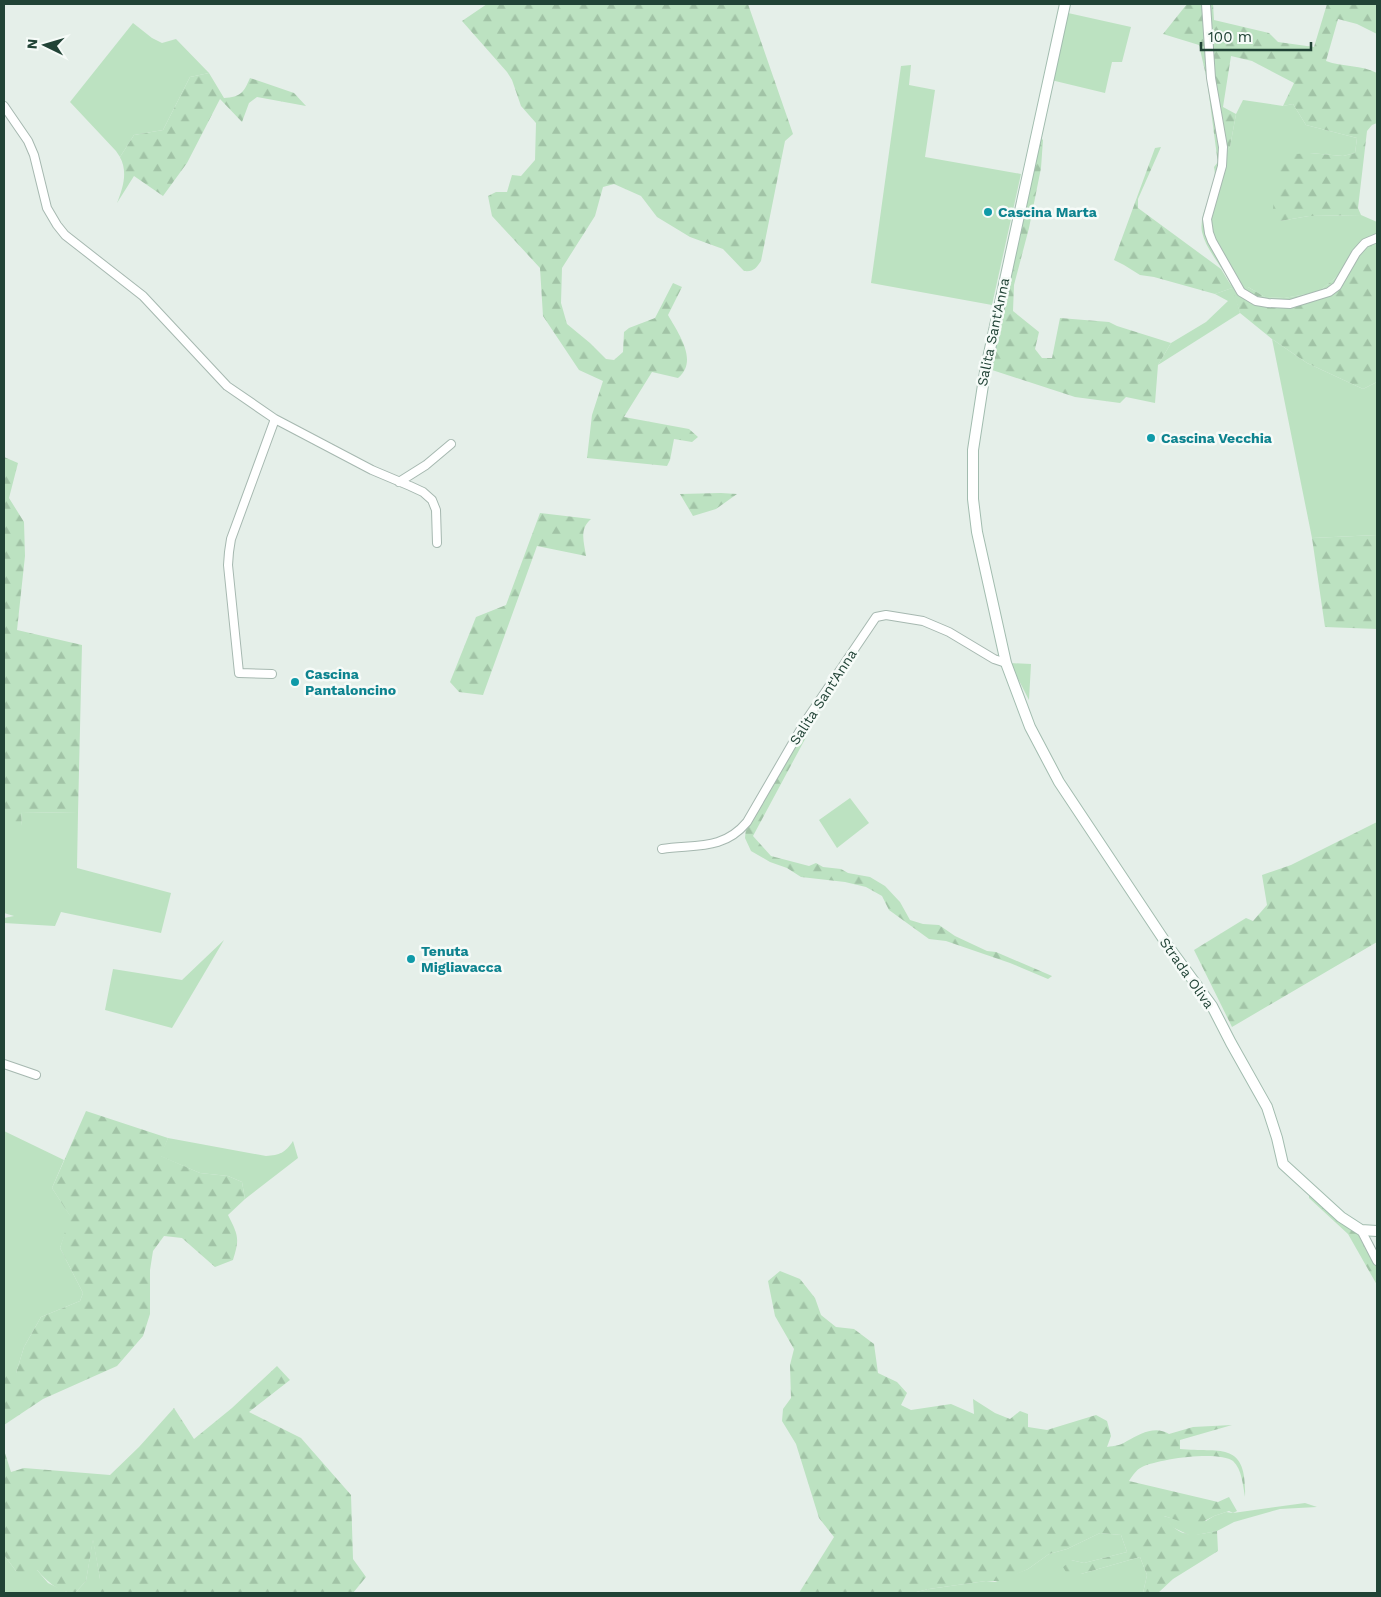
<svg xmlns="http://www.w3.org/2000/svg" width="1381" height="1597" font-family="'Work Sans',sans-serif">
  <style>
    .green { fill: #bce2c1 }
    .forest { fill: url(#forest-firs) }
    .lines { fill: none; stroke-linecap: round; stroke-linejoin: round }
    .street-casing { stroke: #a6b8b0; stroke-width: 10 }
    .secondary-casing { stroke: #a2bcaf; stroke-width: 12 }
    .street { stroke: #fff; stroke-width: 8 }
    .secondary { stroke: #fff; stroke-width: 10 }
    .culture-dot { fill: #0f9aa8; stroke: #f6fbf8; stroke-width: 2 }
    .labels { text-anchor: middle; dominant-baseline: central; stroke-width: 5; stroke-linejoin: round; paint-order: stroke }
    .culture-label { font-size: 14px; font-weight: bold; fill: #0d838f; stroke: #f6fbf8; text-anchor: start }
    .street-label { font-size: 14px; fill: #214336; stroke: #f6fbf8 }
  </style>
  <defs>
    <pattern id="forest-firs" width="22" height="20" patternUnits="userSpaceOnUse" patternTransform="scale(1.25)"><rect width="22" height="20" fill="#bce2c1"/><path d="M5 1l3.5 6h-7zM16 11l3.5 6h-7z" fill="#a1c3a6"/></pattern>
  </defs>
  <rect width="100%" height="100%" fill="#e5efe9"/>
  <path class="green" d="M1068 13 1131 27 1122 62H1112L1105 93 1051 80Z
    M133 23 152 38 162 43 176 39 209 73 190 77 163 130 134 135 120 157 116 151 70 102Z
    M911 65 909 85 935 90 925 157 1021 174 992 305 871 283 901 66Z
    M1243 100 1283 106 1293 104 1306 125 1357 138 1355 153 1343 156 1310 153 1280 221 1309 216 1361 215 1377 222V238L1339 275 1318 292 1284 298 1265 297 1248 287H1233L1240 313 1158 365 1171 343 1206 322 1228 301 1215 294 1232 288C1225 268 1207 253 1202 232 1198 211 1219 188 1214 167L1230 147 1236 114Z
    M1272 339 1307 363 1363 389 1377 382V535L1312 538Z
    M1010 663 1031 664 1029 700Z
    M850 798 869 823 837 848 819 820Z
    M21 812 78 813 77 868 171 893 161 933 61 912 55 926 4 923V918L14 916 4 913V826H22Z
    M224 940 172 1028 105 1010 113 969 182 980Z
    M4 1131 64 1160 52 1188 71 1217 60 1248 83 1293 80 1301 41 1317 24 1347 16 1373H4Z
    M168 1138 266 1156C280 1155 285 1153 293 1141L298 1158 245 1199 242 1182 228 1176 200 1173 160 1156Z
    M1305 1503 1317 1507 1280 1509 1234 1522 1217 1531 1191 1536 1172 1527 1163 1516 1175 1519 1206 1521 1214 1516 1226 1512 1233 1513Z
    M1100 1533 1121 1535 1127 1552 1084 1563 1071 1560 1081 1574 1140 1557 1147 1575 1143 1593H912L929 1589 986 1581 995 1582 1028 1569 1049 1554 1067 1549Z
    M93 1538 100 1579V1593H75L86 1581Z
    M4 1555 16 1571 37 1570 48 1583 69 1593H4Z"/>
  <path class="forest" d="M487 4H748L793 134 785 141 761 261C756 268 754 272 744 271L723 249 690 237 657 217 641 196 614 184 603 187 595 216 562 268 561 303 567 324 590 343 606 359 614 360 623 352 624 332 629 328 655 318 673 283 682 287 668 315C678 333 699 361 678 378L652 372 624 417 689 429 698 437 692 442 674 439 670 460 667 466 587 458 592 415 603 381 579 370 543 316 540 268 492 216 488 196 496 192H507L512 175 521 176 535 160 536 123 521 106 512 80 507 72 462 21Z
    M1187 4H1213L1214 20 1269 33 1278 42 1314 47 1327 4H1377V34L1357 24 1338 19 1326 61C1342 67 1362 65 1377 73V123L1372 125 1367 131 1358 208 1361 215 1309 216 1280 221 1273 210 1274 197 1282 155 1310 153 1343 156 1355 153 1357 138 1306 125 1293 104 1283 106 1294 83 1252 61 1231 56 1223 107 1236 114 1230 147 1218 164 1207 80 1199 45 1163 34Z
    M209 73 224 98C241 97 244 92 250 78L294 93 306 106 257 97 249 103 242 122 220 99 187 163 163 196 134 176 117 203C123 188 128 172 120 157L134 135 163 130 190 77Z
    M1038 135 1043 140 1041 168 1029 228 1014 285 1013 311 1039 332 1035 349 1042 358H1052L1060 318 1109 322 1117 326 1171 343 1158 365 1155 403 1126 397 1120 403 1075 397 989 369Z
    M1161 147 1138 199V208L1221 269 1232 287H1248L1265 297 1284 298 1318 292 1339 275 1367 244 1377 238V382L1363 389 1307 363 1272 339 1240 313 1232 288 1215 294 1154 277 1140 275 1124 265 1114 260 1155 148Z
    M4 457 18 463 9 498 24 522 25 556 17 630 82 645 78 813 21 812 22 826H4Z
    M721 493 737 494 716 509 693 516 680 494Z
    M540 513 591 519C579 529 584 542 586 556L537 546 483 695 459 692 450 682 476 617 506 605Z
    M1377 535V629L1325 627 1312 538Z
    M812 721 811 728 753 836 771 856 809 866 816 863 823 867 841 869 848 873 870 877 885 886 900 902 910 920 923 924 939 925 955 936 987 951 996 952 1052 976 1048 979 1010 963 946 941 929 939 889 910 882 896 866 887 845 882 801 877 787 868 770 862 751 851 745 838 746 827Z
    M1377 822V942L1232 1027 1194 950 1246 918 1253 921 1267 905 1262 875 1291 865Z
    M86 1111 168 1138 161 1156 200 1173 228 1176 242 1182 245 1199 228 1215C238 1235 240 1238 233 1260L215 1267 182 1238 164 1236 153 1251 150 1270V1314L143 1336 117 1366 43 1399 4 1425V1373H16L24 1347 41 1317 80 1301 83 1293 60 1248 70 1216 52 1188Z
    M1309 1195 1357 1233 1377 1267V1285L1348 1234 1309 1198Z
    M780 1271 800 1279 815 1298 821 1315 836 1327 854 1329 874 1344 878 1373 897 1382 907 1393 901 1405 911 1410 951 1404 974 1414 973 1399 995 1413 1010 1419 1020 1411 1028 1414V1427L1047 1430 1096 1415 1107 1421 1111 1436 1107 1447C1114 1446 1122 1445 1127 1441 1140 1434 1155 1425 1169 1434L1193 1427 1232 1425 1180 1440V1449C1221 1453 1247 1440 1245 1497 1243 1486 1242 1469 1233 1461 1219 1450 1157 1459 1142 1467 1136 1470 1133 1475 1129 1481L1218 1502 1229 1497 1237 1511 1233 1513 1229 1511 1214 1516 1195 1526 1164 1516C1180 1539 1192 1536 1217 1531L1218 1551 1173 1579 1158 1593H1143L1147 1575 1140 1557 1081 1574 1066 1572 1063 1567 1071 1560 1084 1563 1127 1552 1121 1535 1100 1533 1067 1549 1049 1554 1028 1569 1002 1581H986L929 1589 912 1593H799L834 1537 819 1518 796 1444 782 1421 783 1409 791 1398 790 1365 794 1349 775 1316 768 1281Z
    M277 1366 290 1380 249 1412 301 1438 351 1495 353 1559 366 1577 353 1593H100V1579L93 1540 86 1581 75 1593C59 1593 47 1581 37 1570L29 1577 16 1571 4 1555V1450L11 1472 24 1468 110 1475 139 1447 174 1408 194 1439 232 1408Z"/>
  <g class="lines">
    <g class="street-casing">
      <path id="street" d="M1206 4 1211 78 1223 147 1222 166 1207 219 1209 233 1212 241 1241 292 1256 301 1268 303 1290 304 1329 292 1337 286 1356 253 1365 243 1377 238
        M4 106 28 141 34 155 47 208 57 225 65 235 143 296 227 386 275 419 372 470 410 486 423 492 432 500 436 510 437 543
        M399 482 426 465 451 444
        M272 674 239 673 228 565 229 552 231 539 275 419
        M662 849C694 844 723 851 747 822L805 722 876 617 886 615 923 621 949 632 994 659 1006 663
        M4 1064 36 1075
        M1361 1230 1377 1261"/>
    </g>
    <g class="secondary-casing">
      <path id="secondary" d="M1065 4 985 372 973 450V499L977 532 1006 663 1030 727 1059 782 1168 946 1212 1006 1231 1043 1267 1107 1277 1138 1283 1164 1341 1217 1361 1230 1377 1231"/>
    </g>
    <use href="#street" class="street"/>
    <use href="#secondary" class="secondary"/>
  </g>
  <g class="culture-dot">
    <circle cx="988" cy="212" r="5"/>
    <circle cx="1151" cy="438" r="5"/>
    <circle cx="295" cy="682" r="5"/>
    <circle cx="411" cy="959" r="5"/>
  </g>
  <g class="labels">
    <g class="culture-label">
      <text x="998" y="212">Cascina Marta</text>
      <text x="1161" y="438">Cascina Vecchia</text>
      <text x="305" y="674">Cascina<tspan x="305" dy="16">Pantaloncino</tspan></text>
      <text x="421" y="951">Tenuta<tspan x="421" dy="16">Migliavacca</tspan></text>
    </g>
    <g class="street-label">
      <text transform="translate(993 332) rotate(-78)">Salita Sant'Anna</text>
      <text transform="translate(823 697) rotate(-57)">Salita Sant'Anna</text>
      <text transform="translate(1187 973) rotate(55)">Strada Oliva</text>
    </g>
  </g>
  <rect width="1381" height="1597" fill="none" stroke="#214336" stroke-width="10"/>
  <g transform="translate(45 45) rotate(275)" stroke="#f6fbf8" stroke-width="4" paint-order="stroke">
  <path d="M0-4L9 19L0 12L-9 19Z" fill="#214336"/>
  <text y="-8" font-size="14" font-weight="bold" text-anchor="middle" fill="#214336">N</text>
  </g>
  <path d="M1201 42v8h110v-8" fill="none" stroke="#214336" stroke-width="2.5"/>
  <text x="1208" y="42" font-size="15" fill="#214336" stroke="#f6fbf8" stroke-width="4" paint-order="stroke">100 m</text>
</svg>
